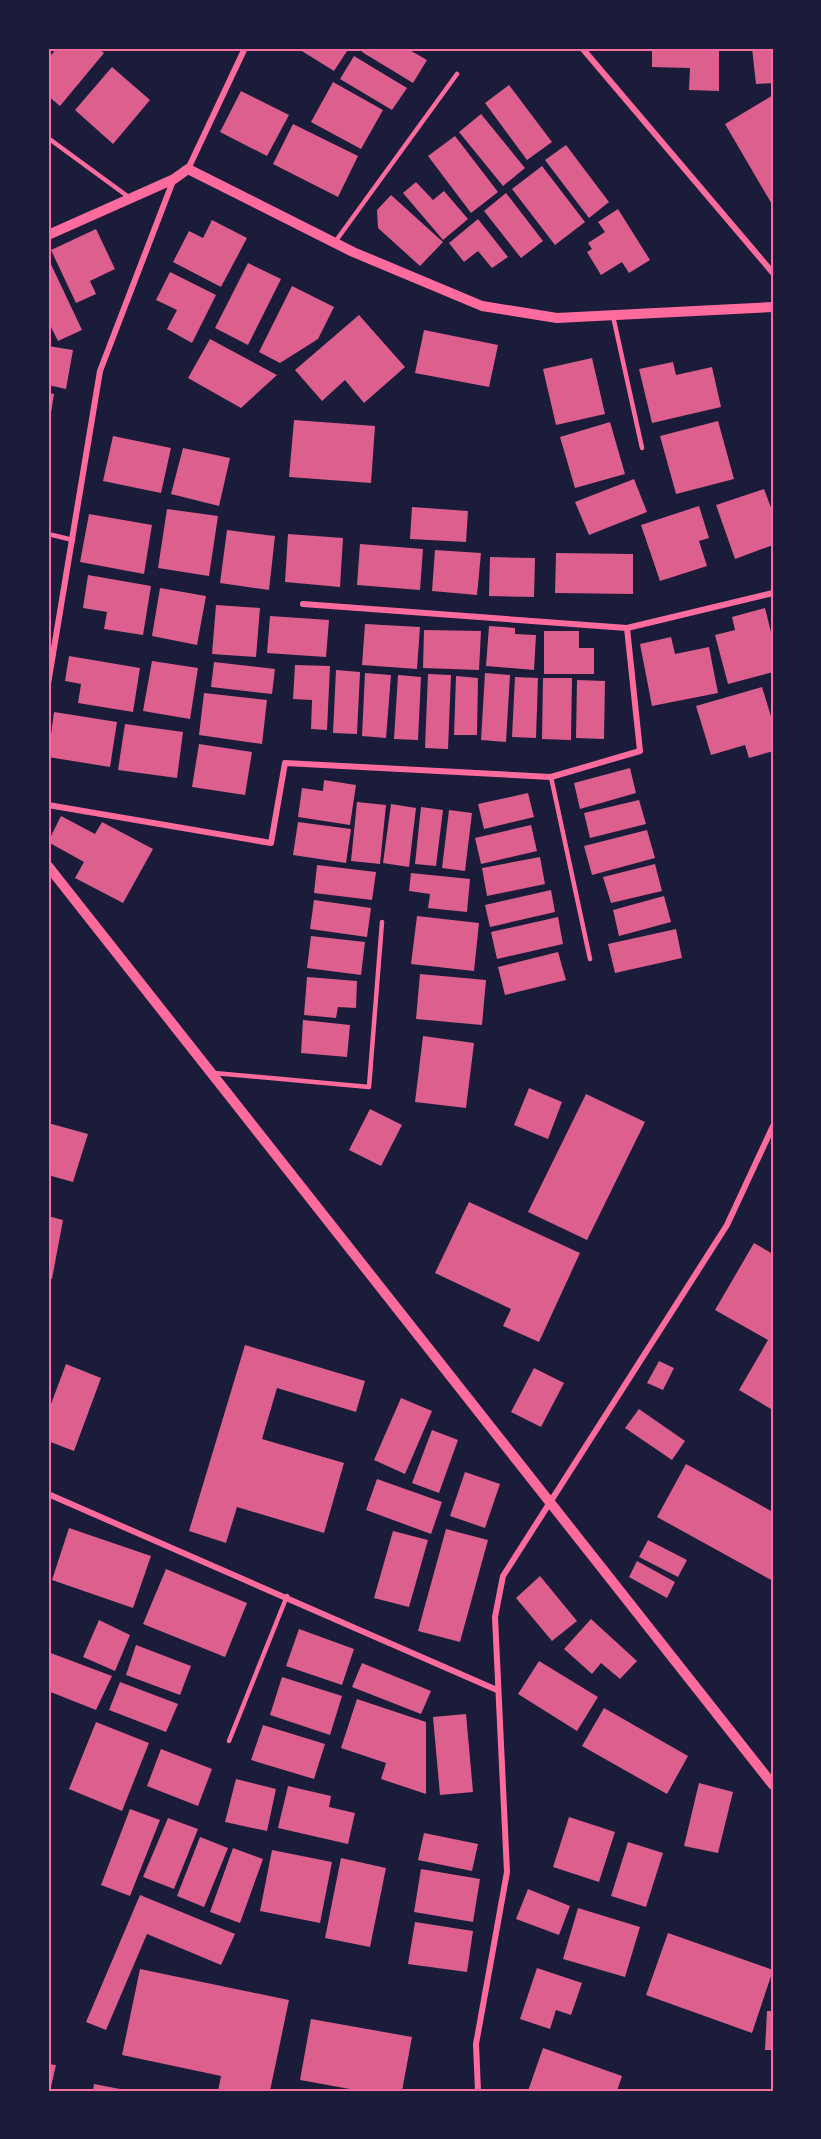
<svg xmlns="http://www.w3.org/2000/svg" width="821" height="2139" font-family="Cabin,sans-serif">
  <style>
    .building { fill: #dd5f8e }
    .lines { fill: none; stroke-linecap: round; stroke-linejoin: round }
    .service { stroke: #ff6b9d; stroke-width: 4.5 }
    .minor { stroke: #ff6b9d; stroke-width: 6 }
    .tertiary { stroke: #ff6b9d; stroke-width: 10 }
    .neatline { fill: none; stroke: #ff6b9d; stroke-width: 2 }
  </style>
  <rect width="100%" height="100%" fill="#1b1b3a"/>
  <path class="building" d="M57 48H98L104 53 60 106 48 96V59Z
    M297 48H349L334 71Z
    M364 48H406L427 60 413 83 362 52Z
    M652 48H719V91L689 90 690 68 652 67Z
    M752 48H773V83L756 84Z
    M354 56 407 88 392 110 340 79Z
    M112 67 150 100 113 144 75 110Z
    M333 82 383 110 361 149 311 122Z
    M509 85 552 142 527 160 485 103Z
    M241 91 289 115 267 156 220 132Z
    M773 95V206L725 124Z
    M481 114 525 168 503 186 459 132Z
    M293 124 358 156 338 197 273 164Z
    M455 136 498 192 471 213 428 156Z
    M566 145 609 202 589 218 545 160Z
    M542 166 585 222 555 245 512 189Z
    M416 182 433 200 444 191 468 219 443 240 403 193Z
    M506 193 543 241 521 258 484 211Z
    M391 195 443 242 420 266 378 228 377 210Z
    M618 209 650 260 629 273 622 262 601 275 587 252 592 249 588 243 605 232 598 222Z
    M478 219 508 257 492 268 478 251 464 262 449 243Z
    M212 220 247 238 221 287 173 262 189 231 203 238Z
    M96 229 115 269 90 281 96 294 76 303 51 250Z
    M48 258 82 330 58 341 48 321Z
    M248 263 281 279 248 345 215 328Z
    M170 272 216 295 192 343 167 329 177 310 156 300Z
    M292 286 334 307 318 339 280 363 259 352Z
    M359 315 405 367 364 403 345 380 322 401 295 370Z
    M424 330 498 345 489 387 415 373Z
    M210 339 277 375 241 408 188 378Z
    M48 346 73 350 66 389 48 385Z
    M592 358 605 414 556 425 543 369Z
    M673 362 676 375 712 367 721 407 652 423 639 369Z
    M48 393 54 394 49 426H48Z
    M294 420 375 426 371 483 289 477Z
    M718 421 734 479 676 494 660 436Z
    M610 422 625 474 575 488 560 437Z
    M113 436 171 448 161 493 103 481Z
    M183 448 230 458 219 506 171 494Z
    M634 479 647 512 589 535 575 502Z
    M764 489 773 513V545L735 559 716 505Z
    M699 506 709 538 699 541 707 566 660 581 641 525Z
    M412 507 468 511 466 542 410 539Z
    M167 509 218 516 209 576 158 568Z
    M89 514 152 525 144 574 80 562Z
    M227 530 275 536 269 590 220 583Z
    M288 534 343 538 340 587 285 582Z
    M360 544 423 549 420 590 357 585Z
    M435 550 481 553 477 595 432 591Z
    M556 553 633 554V594L555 593Z
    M490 557 535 558 534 597 489 596Z
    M88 575 151 586 143 635 104 629 107 612 83 608Z
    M160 588 206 596 197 645 152 636Z
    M216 605 260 608 256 657 212 654Z
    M765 608 773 640V672L728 684 715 635 735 630 732 617Z
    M270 616 329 620 326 657 267 653Z
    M365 624 420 627 417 669 362 665Z
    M489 626 515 628V634L536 635 534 670 486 666Z
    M424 630 481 631 479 670 423 668Z
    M544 631H579V648H594V674H544Z
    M671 637 675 654 709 647 718 693 652 706 640 644Z
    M69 656 140 668 133 712 78 703 81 684 65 681Z
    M152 661 198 668 190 719 143 711Z
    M214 662 275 669 272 694 211 687Z
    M295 665 330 666 327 730 311 729 312 700 293 699Z
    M336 670 360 672 357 734 333 733Z
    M365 673 391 675 386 738 362 736Z
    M485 673 510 675 506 742 481 740Z
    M428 674 451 675 448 749 425 748Z
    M398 675 421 677 418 740 394 739Z
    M456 676 478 678 477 735H454Z
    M515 677 538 678 536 738 512 737Z
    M543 678H572L571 740 542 739Z
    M577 680 605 681 604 739 576 738Z
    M762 687 773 723V751L749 758 745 745 711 755 696 706Z
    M204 693 267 700 262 744 199 735Z
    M54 712 117 722 110 767 48 757Z
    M125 724 183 732 177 778 118 770Z
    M199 744 252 752 245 795 192 787Z
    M630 768 636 793 580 809 574 783Z
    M324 780 356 785 350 825 298 817 302 788 323 791Z
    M528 793 534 817 484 829 478 804Z
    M639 800 646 824 590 838 584 813Z
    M357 802 386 805 380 864 351 861Z
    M391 804 416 808 409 867 383 863Z
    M421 807 443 810 436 866 415 864Z
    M449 810 472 813 465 871 442 868Z
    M61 816 95 834 102 822 153 849 123 903 75 878 84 862 48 842Z
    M298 822 351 829 346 863 293 855Z
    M531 825 537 851 481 864 475 838Z
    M647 830 655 858 592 875 584 846Z
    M540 857 545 884 487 896 482 868Z
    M655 864 662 891 611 903 603 877Z
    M317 865 376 872 372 900 314 893Z
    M411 873 470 879 467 912 428 908 430 894 409 891Z
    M551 890 555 912 490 927 485 905Z
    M664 896 671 922 619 936 613 910Z
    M314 900 371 908 367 937 310 929Z
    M417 916 479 923 474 971 411 964Z
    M558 917 563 944 497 959 491 932Z
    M676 929 682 958 615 973 608 944Z
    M311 936 365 942 361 975 307 968Z
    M558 952 566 980 505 995 498 967Z
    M420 974 486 980 482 1025 416 1019Z
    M307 977 357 981 356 1008 338 1007 336 1018 304 1015Z
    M303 1020 350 1025 347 1057 301 1053Z
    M423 1036 474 1043 466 1108 415 1102Z
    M529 1088 562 1102 548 1139 514 1125Z
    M586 1094 645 1122 587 1240 528 1212Z
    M370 1109 402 1125 381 1166 349 1150Z
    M48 1123 88 1134 73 1182 48 1175Z
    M469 1202 580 1253 539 1342 503 1326 511 1309 435 1273Z
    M48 1216 63 1220 52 1279 48 1278Z
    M754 1243 773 1254 771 1409 739 1390 768 1340 715 1310Z
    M245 1345 365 1381 356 1412 277 1388 262 1439 344 1463 324 1533 237 1507 226 1543 189 1531Z
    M659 1361 674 1368 663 1390 647 1383Z
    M66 1364 101 1378 74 1451 48 1441V1412Z
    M534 1368 564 1383 541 1427 511 1412Z
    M401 1398 432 1411 405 1474 374 1460Z
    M639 1409 685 1441 672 1460 625 1428Z
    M432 1430 458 1440 439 1493 412 1483Z
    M686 1464 773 1512V1581L657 1517Z
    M465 1472 500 1484 485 1528 450 1516Z
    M377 1479 442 1502 431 1534 366 1510Z
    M69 1528 151 1556 133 1608 52 1580Z
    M446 1529 488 1540 460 1642 418 1631Z
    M393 1531 428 1540 409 1607 374 1598Z
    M648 1540 687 1560 678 1577 639 1557Z
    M637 1561 675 1582 667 1598 629 1577Z
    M166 1569 247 1603 225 1657 143 1624Z
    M540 1576 577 1621 552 1641 516 1598Z
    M591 1619 637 1661 620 1679 601 1663 592 1674 564 1649Z
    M99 1620 130 1635 115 1671 83 1657Z
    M299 1629 354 1649 342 1685 286 1666Z
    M136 1645 191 1666 180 1695 126 1675Z
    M48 1652 112 1676 96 1710 48 1691Z
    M539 1661 598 1697 577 1731 518 1694Z
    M362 1663 431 1691 421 1714 352 1687Z
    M282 1677 342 1696 330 1735 270 1715Z
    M120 1682 178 1704 166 1732 109 1710Z
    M357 1699 426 1722V1794L381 1779 386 1763 341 1748Z
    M604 1708 688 1756 667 1794 582 1746Z
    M466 1714 473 1792 440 1795 433 1717Z
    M96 1722 149 1743 122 1811 69 1789Z
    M263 1725 325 1744 314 1779 251 1760Z
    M161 1749 212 1769 198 1806 147 1786Z
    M236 1779 276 1789 267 1831 225 1822Z
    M699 1783 733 1792 718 1853 684 1846Z
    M288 1786 331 1796 329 1807 355 1813 348 1844 278 1828Z
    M130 1809 160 1820 130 1896 101 1885Z
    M569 1817 615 1832 599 1882 553 1867Z
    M168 1818 198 1829 174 1889 143 1877Z
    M424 1833 478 1844 472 1871 418 1860Z
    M200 1837 228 1848 204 1907 177 1896Z
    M628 1842 663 1853 646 1907 611 1896Z
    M233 1848 263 1859 240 1923 210 1912Z
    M272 1850 332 1862 320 1923 260 1911Z
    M341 1858 386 1868 370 1947 325 1938Z
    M421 1869 480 1879 473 1922 414 1912Z
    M528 1889 570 1906 559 1935 516 1919Z
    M140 1895 235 1934 221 1965 147 1934 106 2030 86 2022Z
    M578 1908 640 1927 625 1977 563 1959Z
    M415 1922 473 1931 467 1972 408 1964Z
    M668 1933 773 1970 752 2033 646 1995Z
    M537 1968 582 1983 571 2015 556 2010 550 2029 520 2019Z
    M140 1969 289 2000 270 2091H218L221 2076 122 2055Z
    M767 2011H773V2050H765Z
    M311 2019 412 2037 402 2091H361L300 2080Z
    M543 2048 622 2076 617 2091H528Z
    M48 2064 56 2065 50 2091H48Z
    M94 2084 125 2090V2091H93Z"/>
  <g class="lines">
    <path class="service" d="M48 138 130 198
      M335 242 457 74
      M613 316 642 448
      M48 534 73 540
      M551 777 590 959
      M214 1073 369 1087 382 922
      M229 1741 287 1596"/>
    <path class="minor" d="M582 48 773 273
      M188 169 245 48
      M303 604 627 628
      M48 684 100 371 173 181
      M48 805 271 843 285 763 551 777 640 751 627 628 773 593
      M48 1494 497 1690
      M478 2091 476 2044 507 1872 495 1617 503 1576 727 1225 773 1126"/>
    <path class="tertiary" d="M48 235 174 179 188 169 353 252 482 306 557 318 773 307
      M48 866 773 1785"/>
  </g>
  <rect width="821" height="2139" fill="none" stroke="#1b1b3a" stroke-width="99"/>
  <rect x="50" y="50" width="722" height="2040" class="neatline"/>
</svg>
